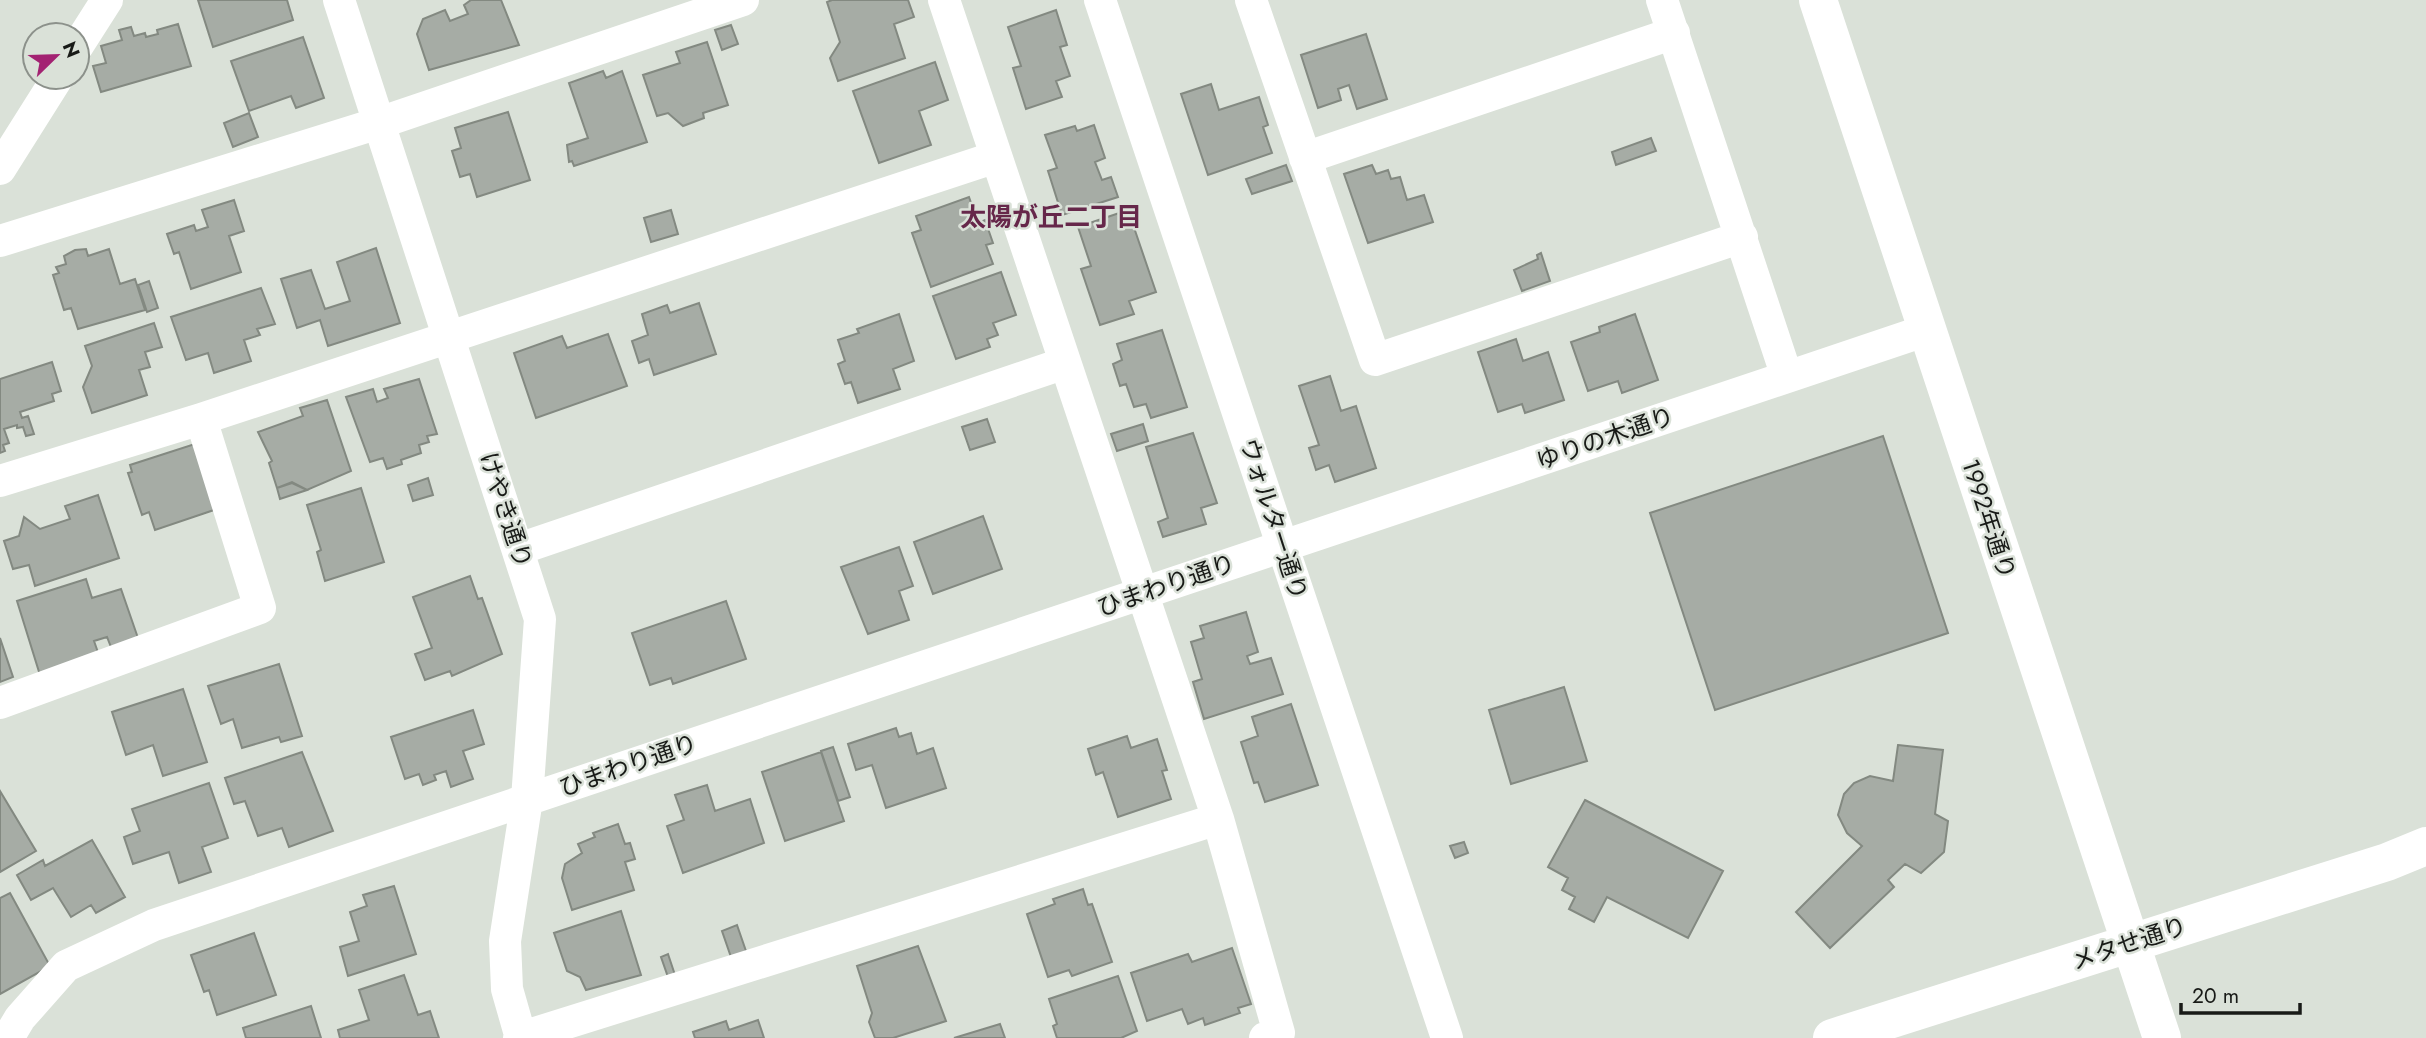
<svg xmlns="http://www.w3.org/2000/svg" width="2426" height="1038" font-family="Jost,'Noto Sans JP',sans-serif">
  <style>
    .building { fill: #a6aca5; stroke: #838981; stroke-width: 2 }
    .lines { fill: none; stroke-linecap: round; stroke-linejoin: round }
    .minor { stroke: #fff; stroke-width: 32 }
    .tertiary { stroke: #fff; stroke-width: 38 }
    .labels { text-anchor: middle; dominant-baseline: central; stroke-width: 5; stroke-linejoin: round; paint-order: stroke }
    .street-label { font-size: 24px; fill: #181a17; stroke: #dae1d8 }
    .neighbourhood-label { font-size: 26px; font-weight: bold; fill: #66274a; stroke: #dae1d8 }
  </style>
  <rect width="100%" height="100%" fill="#dae1d8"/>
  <path class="building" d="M198 0H287L293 20 213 47Z
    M471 0H501L519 45 429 70 417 34 423 19 445 10 450 21 468 14 464 5Z
    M832 0H908L914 17 894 24 905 58 838 81 830 58 840 42 827 2Z
    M1056 10 1067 45 1060 47 1070 76 1056 81 1062 97 1026 109 1013 68 1021 66 1008 27Z
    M178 24 191 66 101 92 93 66 106 63 101 46 122 40 119 30 131 27 134 36 145 33 146 37 158 34 157 30Z
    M731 25 738 44 722 50 715 30Z
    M1366 34 1387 99 1357 109 1349 85 1338 89 1341 100 1318 108 1301 55Z
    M303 37 324 98 296 108 291 96 249 111 231 61Z
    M707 42 728 105 703 113 704 118 683 126 668 113 657 116 643 75 680 63 676 52Z
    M935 62 948 100 919 111 931 145 879 163 853 91Z
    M603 71 606 78 622 71 647 142 574 166 572 161 569 162 567 145 588 138 569 83Z
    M1211 84 1219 110 1259 97 1268 125 1263 127 1272 153 1208 175 1181 94Z
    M508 112 530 180 477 197 470 174 460 177 452 151 461 148 455 128Z
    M249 113 258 137 233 147 224 123Z
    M1094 125 1105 158 1095 162 1102 180 1111 177 1118 197 1062 215 1048 171 1057 168 1045 135 1075 126 1077 131Z
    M1651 138 1656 151 1616 165 1612 152Z
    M1286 165 1292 181 1252 194 1246 179Z
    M1372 165 1376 174 1388 170 1391 179 1400 177 1407 200 1424 195 1433 222 1368 243 1344 174Z
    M969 197 978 223 985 220 993 243 986 245 993 264 931 287 912 233 921 230 916 216Z
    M234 200 244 231 229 236 241 272 191 289 179 252 174 254 167 234 194 225 196 231 208 227 202 210Z
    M671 210 678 234 651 242 644 218Z
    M1128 210 1156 292 1129 301 1134 314 1100 325 1081 269 1091 266 1078 227Z
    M376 248 400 323 328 346 320 320 297 328 281 279 311 270 325 309 350 301 337 262Z
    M86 249 88 256 109 249 120 284 135 279 145 310 78 329 71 308 64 310 53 275 59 273 56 267 66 264 64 256 75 250Z
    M1541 253 1550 281 1522 291 1514 270 1538 259 1537 255Z
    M1001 272 1016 315 993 323 998 335 987 339 990 347 956 359 933 296Z
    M149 281 158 308 147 312 138 285Z
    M261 288 275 324 257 329 260 335 244 340 251 361 214 373 208 353 186 360 171 317Z
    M699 303 716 354 654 375 649 359 639 363 632 341 648 335 642 314 667 305 670 313Z
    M899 314 914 361 893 369 900 389 858 403 851 382 845 384 838 364 845 361 838 340 859 333 857 329Z
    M1635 314 1658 380 1622 393 1618 381 1588 391 1571 342 1600 332 1599 327Z
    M154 323 162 347 145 352 150 367 139 370 147 395 92 413 83 387 92 366 85 346Z
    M1162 330 1187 407 1151 418 1146 404 1134 407 1126 384 1120 386 1113 364 1122 360 1117 344Z
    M608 334 627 386 536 418 514 353 562 336 567 348Z
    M1516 339 1523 361 1548 352 1564 400 1525 413 1522 404 1498 412 1478 352Z
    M52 362 61 391 52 394 54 401 20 412 22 418 28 416 34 434 26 436 23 427 17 428V425L4 429 9 443 3 445 5 451 0 453V379Z
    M1330 376 1341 411 1356 406 1376 468 1335 482 1329 465 1316 470 1309 448 1319 445 1299 386Z
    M419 379 437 434 427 436 429 442 419 445 421 453 401 460 402 464 387 469 383 458 370 462 346 397 373 389 377 402 388 398 384 389Z
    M327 400 351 471 307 490 292 482 277 488 269 463 272 461 258 432 303 416 300 408Z
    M987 419 995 442 970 450 962 427Z
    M1143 424 1148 441 1117 451 1111 434Z
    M1193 433 1217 503 1201 508 1206 524 1163 537 1158 522 1168 518 1146 447Z
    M1883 436 1948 633 1715 710 1650 513Z
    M201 442 214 510 155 530 149 512 142 515 128 473 132 472 130 465Z
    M428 478 433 495 413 501 408 485Z
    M292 483 307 490 280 499 277 488Z
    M361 488 384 562 325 581 317 552 321 550 307 505Z
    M98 495 119 558 35 586 29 565 13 569 4 541 19 536 24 517 40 529 70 519 65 506Z
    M983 516 1002 569 933 594 914 542Z
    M899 547 913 586 899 591 909 620 868 634 841 567Z
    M470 576 478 599 482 598 502 654 452 676 450 671 425 680 415 654 432 648 413 597Z
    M86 579 92 598 121 589 138 638 111 647 107 637 94 641 101 661 40 675 17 601Z
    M726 601 746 659 673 684 671 678 650 685 632 633Z
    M1246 612 1258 652 1247 656 1250 664 1271 658 1283 694 1204 719 1193 682 1202 679 1191 642 1204 638 1200 626Z
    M0 638 13 677 0 682Z
    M279 664 302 736 281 742 279 737 242 748 233 719 221 724 208 686Z
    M1564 687 1587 761 1511 784 1489 710Z
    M183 689 207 762 163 776 153 745 126 755 112 712Z
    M1291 704 1318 785 1265 802 1258 782 1254 783 1241 742 1258 736 1252 717Z
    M473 710 484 744 463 751 473 779 451 787 446 771 434 775 436 780 423 785 419 774 405 779 391 737Z
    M896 728 899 737 911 733 917 754 933 748 946 788 886 808 872 765 856 770 848 744Z
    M1127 736 1131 748 1157 739 1167 770 1162 771 1171 799 1118 817 1103 772 1096 775 1088 749Z
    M1898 745 1943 750 1935 814 1948 821 1944 852 1921 873 1905 864 1888 880 1894 887 1830 948 1796 912 1862 846 1847 833 1838 815 1844 794 1854 783 1870 776 1893 781Z
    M833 747 850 797 838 801 821 751Z
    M302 752 333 831 289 847 282 828 258 836 245 801 234 804 225 778Z
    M821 752 844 821 785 841 762 772Z
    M209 783 228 838 202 847 211 872 179 883 169 852 133 864 124 837 140 831 132 809Z
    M707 785 715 811 750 799 764 843 683 873 667 826 684 820 675 795Z
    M0 791 36 851 0 872Z
    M1585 800 1723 871 1688 938 1607 897 1594 922 1569 909 1575 897 1562 890 1568 878 1548 867Z
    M618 824 625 844 630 843 635 859 625 862 634 890 572 910 562 878 565 864 582 853 578 844 595 837 593 833Z
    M92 840 125 897 96 913 91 905 71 917 53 888 31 900 17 875 43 860 45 866Z
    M1464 842 1468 853 1455 858 1450 846Z
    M394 886 416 954 348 976 340 947 359 941 350 912 367 906 363 895Z
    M1083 889 1088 905 1092 904 1112 962 1072 976 1069 970 1048 977 1027 914 1055 904 1053 899Z
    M10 893 50 966 0 994V898Z
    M621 911 641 975 586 990 580 977 567 971 554 933Z
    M737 925 747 954 732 960 722 931Z
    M254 933 276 995 217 1015 209 990 204 992 191 955Z
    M918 946 946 1021 893 1038H875L869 1022 872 1013 857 966Z
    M1232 948 1251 1004 1238 1008 1240 1013 1205 1025 1203 1018 1188 1024 1182 1009 1147 1021 1131 973 1188 954 1192 962Z
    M668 954 675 975 668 977 661 957Z
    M404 975 418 1015 430 1011 439 1038H340L338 1030 369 1020 359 990Z
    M1118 976 1137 1031 1121 1038H1057L1053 1026 1057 1024 1049 999Z
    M311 1006 321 1038H246L243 1028Z
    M758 1020 764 1038H695L693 1032 726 1021 729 1030Z
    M1000 1024 1005 1038H954Z"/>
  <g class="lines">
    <path class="minor" d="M339 0 540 619 527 799 505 941 507 989 521 1038
      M944 0 1218 819 1279 1033 1265 1038
      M1100 0 1447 1038
      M1251 0 1375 360 1742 237
      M1662 0 1787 377
      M77 47 107 0
      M1305 158 1674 33
      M0 169 58 77
      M0 241 379 123 743 0
      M0 481 201 419 996 157
      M519 549 1065 363
      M0 703 260 608 201 419
      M8 1038 20 1018 66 966 154 925 1927 330
      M519 1038 1218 819"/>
    <path class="tertiary" d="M1818 0 2162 1038
      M1832 1038 2387 862 2426 846"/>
  </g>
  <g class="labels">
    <g class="street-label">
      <text transform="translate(1605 438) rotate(-19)">ゆりの木通り</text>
      <text transform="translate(506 510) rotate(72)">けやき通り</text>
      <text transform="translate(1274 519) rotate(72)">ウォルター通り</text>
      <text transform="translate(1989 519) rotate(72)">1992年通り</text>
      <text transform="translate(1166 585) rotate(-19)">ひまわり通り</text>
      <text transform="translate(628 765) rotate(-19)">ひまわり通り</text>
      <text transform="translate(2129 943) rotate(-18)">メタせ通り</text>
    </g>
    <g class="neighbourhood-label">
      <text x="1051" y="217">太陽が丘二丁目</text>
    </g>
  </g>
  <g transform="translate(56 56) rotate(67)"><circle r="33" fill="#dae1d8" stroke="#8c918b" stroke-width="2"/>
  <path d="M0-5L12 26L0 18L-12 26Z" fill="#a32272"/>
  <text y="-10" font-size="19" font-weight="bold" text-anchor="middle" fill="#181a17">N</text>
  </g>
  <path d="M2181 1003v10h119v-10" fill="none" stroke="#181a17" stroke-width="3.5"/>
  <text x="2192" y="1003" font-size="21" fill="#181a17" stroke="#dae1d8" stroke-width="5" paint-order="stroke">20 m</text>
</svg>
